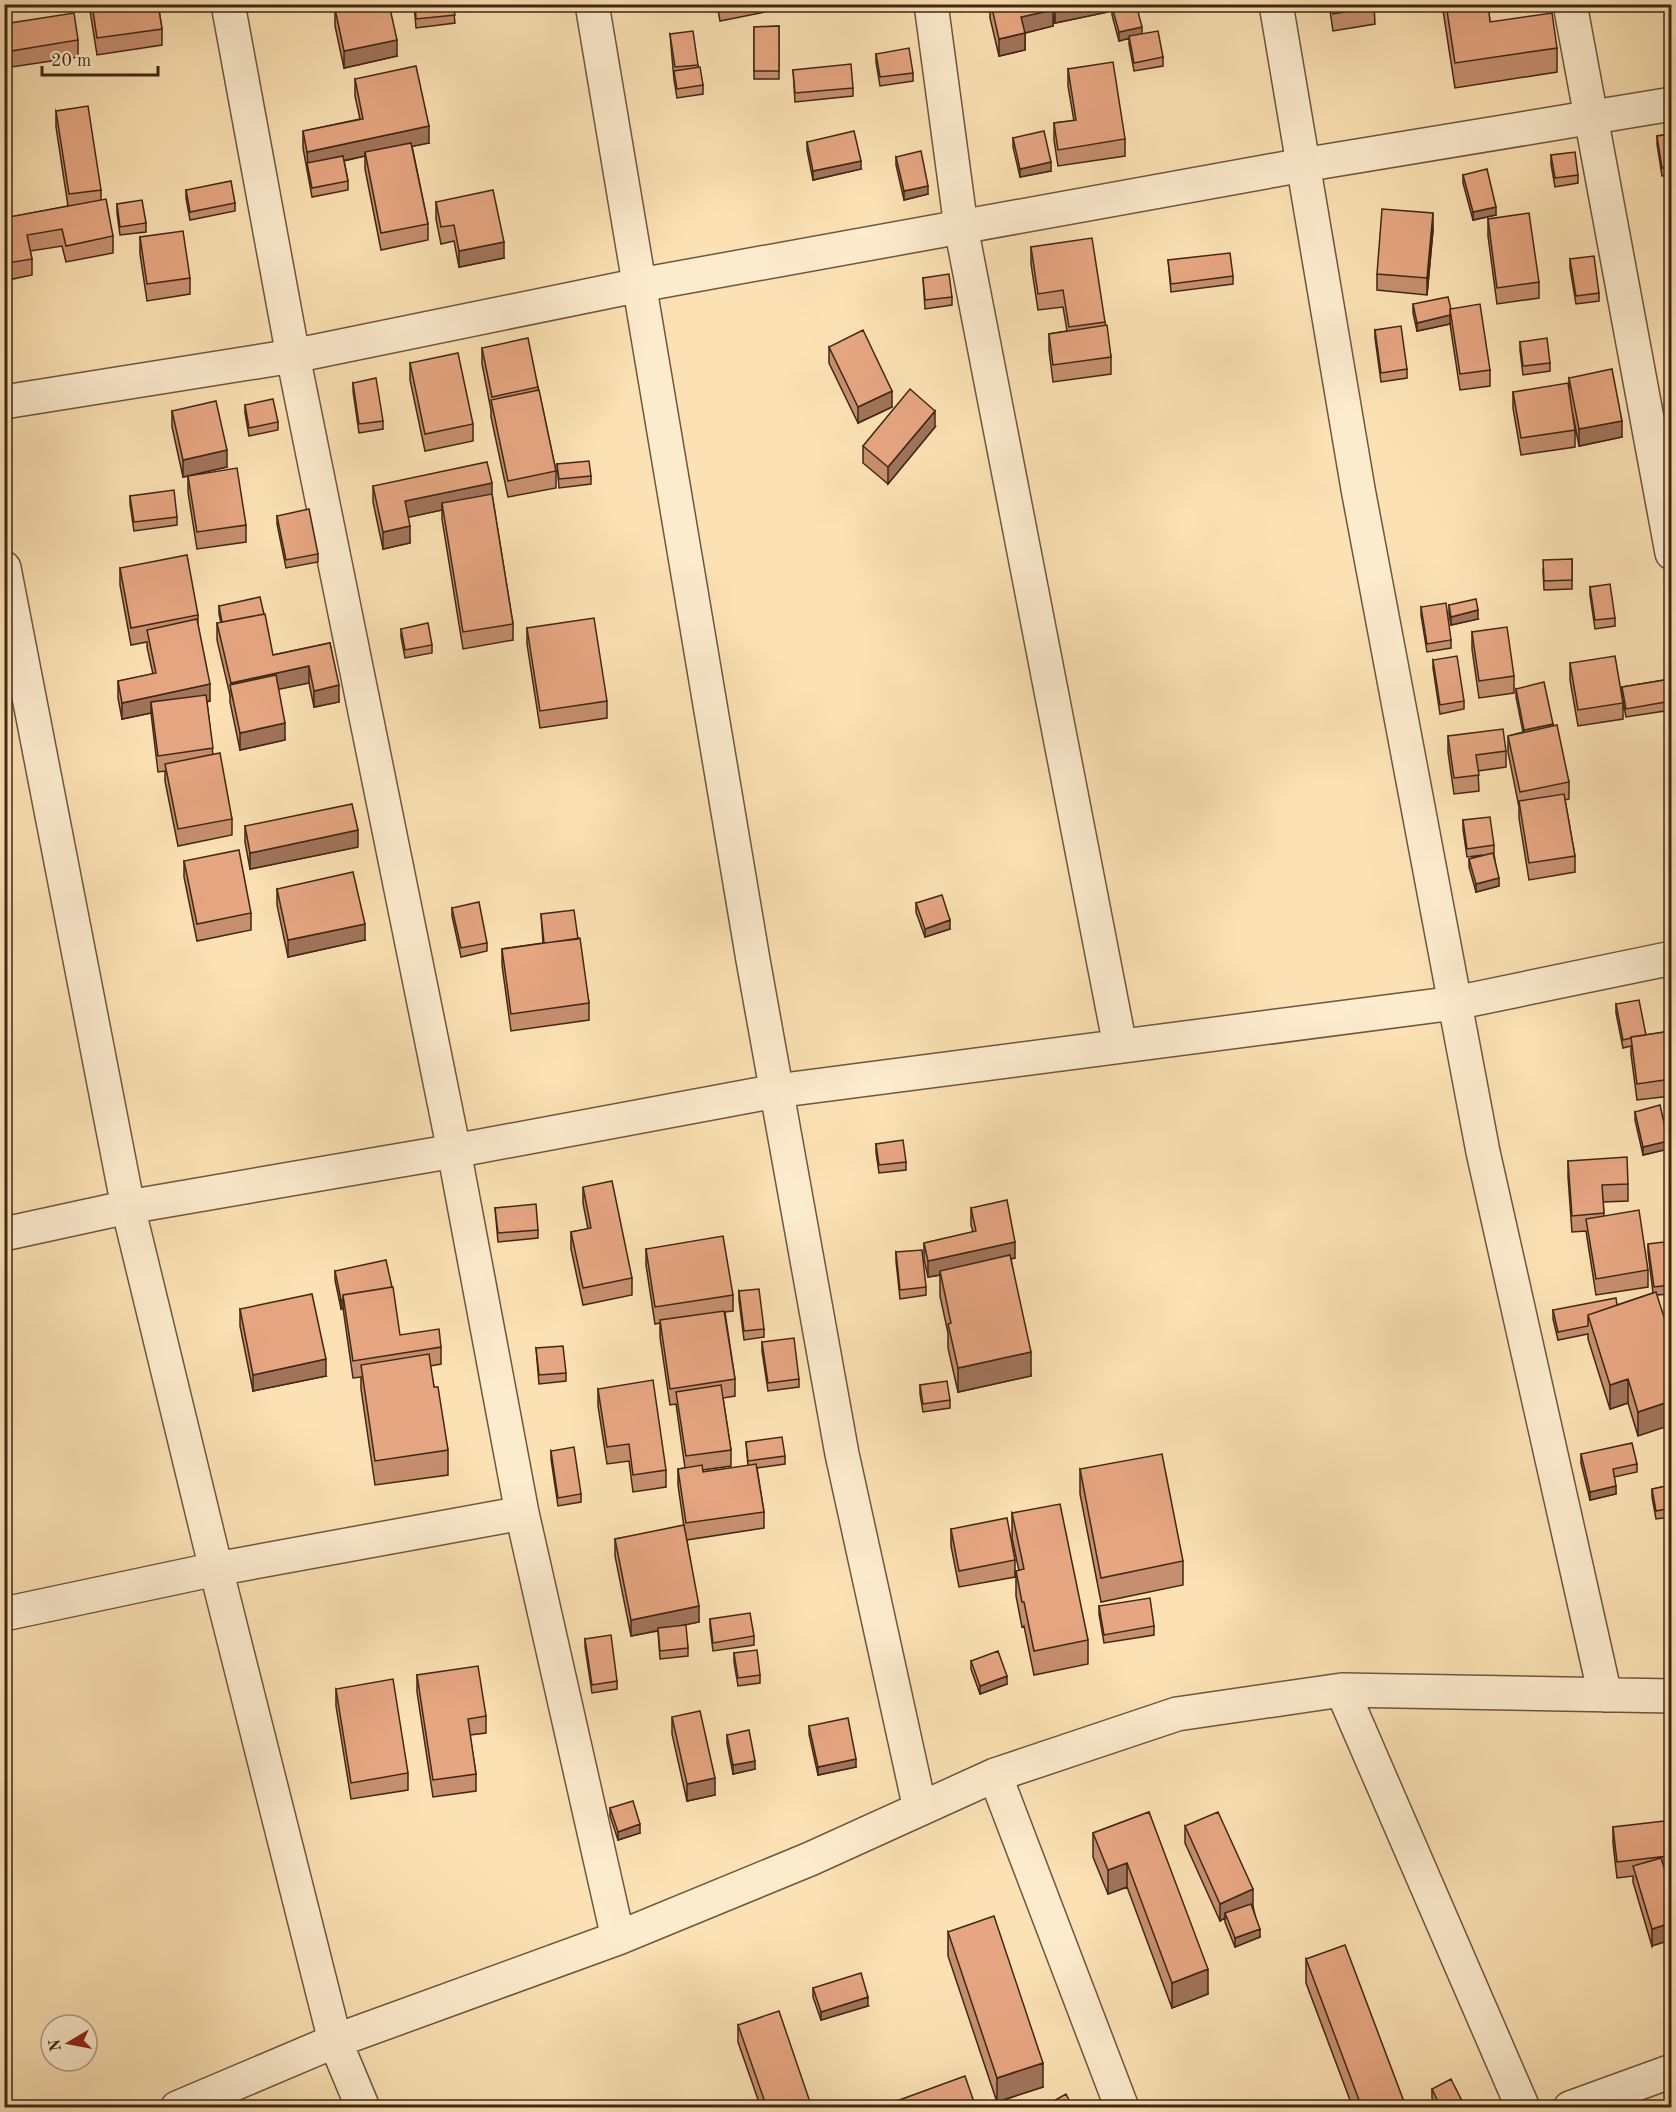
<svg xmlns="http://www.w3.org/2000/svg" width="1676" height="2112" font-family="'Old Standard TT',serif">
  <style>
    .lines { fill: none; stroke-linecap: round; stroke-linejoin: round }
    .minor-casing { stroke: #6f563d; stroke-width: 36 }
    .minor { stroke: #fcecce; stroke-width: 33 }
    .wall { fill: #c68f6f; stroke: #402716; stroke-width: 1.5 }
    .shaded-wall { fill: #a1745a; stroke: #402716; stroke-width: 1.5 }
    .building { fill: #e6a681; stroke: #402716; stroke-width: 1.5 }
  </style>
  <rect width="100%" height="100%" fill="#fbe1b3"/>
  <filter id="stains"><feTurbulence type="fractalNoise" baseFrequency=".00333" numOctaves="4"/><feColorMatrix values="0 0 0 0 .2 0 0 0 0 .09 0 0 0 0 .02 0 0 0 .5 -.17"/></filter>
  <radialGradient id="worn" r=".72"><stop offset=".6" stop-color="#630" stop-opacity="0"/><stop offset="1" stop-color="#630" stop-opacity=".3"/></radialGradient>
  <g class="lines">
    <g class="minor-casing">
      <path id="minor" d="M228 4 293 356 454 1151 522 1513 618 1938
        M592 4 753 960 842 1454 920 1809
        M931 4 961 227 1120 1046
        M1276 4 1358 489 1483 1152 1605 1695
        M1570 4 1672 553
        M4 402 293 356 640 285 1303 165 1672 104
        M4 568 128 1207 216 1569 335 2041 363 2108
        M4 1234 128 1207 454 1151 776 1091 1455 1003 1672 958
        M4 1614 216 1569 522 1513
        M1342 1690 1523 2108
        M995 1775 1122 2108
        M177 2108 335 2041 618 1938 810 1859 995 1775 1177 1714 1342 1690 1672 1696
        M1570 2108 1672 2071"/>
    </g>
    <use href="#minor" class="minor"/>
  </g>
  <path class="wall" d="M89 4H158L162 29V45L97 55Z
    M414 4H453L455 23 416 28Z
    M717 4H775V10L720 21Z
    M990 4H1108V12L1055 23 1053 13V26L1025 33V50L999 56 990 18Z
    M1329 4H1374L1375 24 1333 31Z
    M1442 4H1488L1490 22 1557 48V72L1455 88Z
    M1112 7 1142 34 1163 57V66L1134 71 1129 44V38L1119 41 1112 15Z
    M335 9 397 56 344 68 335 26Z
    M4 24 78 40V57L5 68Z
    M779 26V79H754V27Z
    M670 34 698 65 703 85V94L677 98 674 80Z
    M876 54 913 73V81L880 86 876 62Z
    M1068 69 1125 139V156L1058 166 1054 140V123L1074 121 1068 86Z
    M793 70 853 88V96L795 102Z
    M355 79 429 143 412 146 428 224V240L381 250 365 169V156L344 161 348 181V190L312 197 303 148V131L360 119 355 96Z
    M56 111 101 190V200L113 236V253L66 262 62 246 30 251 32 259V275L8 280 4 263V218L68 206 56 127Z
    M1671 134V175L1662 176 1657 144V136Z
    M1013 138 1051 171 1020 177 1013 147Z
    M807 142 861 169 813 180 807 150Z
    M1551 155 1578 175V183L1555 187 1551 164Z
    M896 157 928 194 904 200 896 165Z
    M1463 175 1496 215 1473 220 1463 183Z
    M186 190 235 203V211L190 220 186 198Z
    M436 202 504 258 459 267 454 241 441 244 436 219Z
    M117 204 146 223V232L120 235 117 213Z
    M1670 208H1671V235L1670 225Z
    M1488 219 1539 282V298L1497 304 1488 236Z
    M1433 230 1427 295 1377 290V274Z
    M140 237 190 278V294L147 301 140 254Z
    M1031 247 1105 322 1111 357V374L1053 382 1049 350V334L1067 331 1063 307 1038 310 1031 264Z
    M1570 259 1599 293V301L1576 304 1570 268Z
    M1168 260 1233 276V284L1171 292Z
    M923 278 952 297V305L925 309Z
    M1413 304 1451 309 1490 370V386L1460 390 1450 324 1417 331 1413 313Z
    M1375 330 1407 369V378L1381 382 1375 338Z
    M1520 342 1550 363V371L1523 375 1520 350Z
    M829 347 892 407 858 423 829 363Z
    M482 348 538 387 556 471V488L508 497 491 417V410L482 364Z
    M410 363 473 424V441L425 451 410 380Z
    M1569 378 1622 437 1579 446 1573 415 1575 430V447L1521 455 1513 408V392L1569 390Z
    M353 383 383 421V429L359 433 353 391Z
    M245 405 278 422V430L249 436 245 413Z
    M172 411 227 467 183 477 172 427Z
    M935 427 888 484 863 463V446Z
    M557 464 591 476V484L559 488Z
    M188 476 246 525V542L197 549 188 492Z
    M373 486 492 494 513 624V640L463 649 442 519V510L408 517 410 543 383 549 373 502Z
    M130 496 177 517V525L134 531 130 504Z
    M277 516 318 554V562L286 568 277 524Z
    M1572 559V589L1544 590 1543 569Z
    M120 568 198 615V625L210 701 207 702 213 755 232 819V835L178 846 165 781V771L158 772 151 713 122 719 118 698V681L153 674 147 647V642L131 645 120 585Z
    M1590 587 1615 618V626L1595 629 1590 595Z
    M1449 605 1478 619 1451 625 1449 614Z
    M219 606 273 655 330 643 339 702 314 707 309 683 278 689 285 740 240 750 230 702V695L217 640V623H221L219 614Z
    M1421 607 1451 640V648L1427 652 1421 615Z
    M527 628 607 701V718L540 728 527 644Z
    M401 629 432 645V653L405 658 401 637Z
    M1472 632 1514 676V693L1479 698 1472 649Z
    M1433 660 1464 701V709L1440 714 1433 668Z
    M1570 663 1623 703V719L1578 726 1570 680Z
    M1671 679V710L1626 717 1622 696V687Z
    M1516 689 1553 726 1569 782V799L1565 800 1575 856V872L1529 880 1519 818V807L1508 752V736L1523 732 1516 697Z
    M1448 736 1506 751V767L1478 771 1479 791 1454 794 1448 752Z
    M1463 820 1494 845V854L1499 886 1476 892 1469 867V859L1483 855 1467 857 1463 829Z
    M245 826 358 847 250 869 245 842Z
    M184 861 251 913V930L197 941 184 877Z
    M277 889 365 940 288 957 277 905Z
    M916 903 950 929 925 937 916 912Z
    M452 908 487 943V951L461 957 452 916Z
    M541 914 578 939 589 1003V1020L511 1031 502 965V949L543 943Z
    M1616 1004 1646 1035 1671 1031V1096L1637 1100 1631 1054V1046L1623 1048 1616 1013Z
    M1635 1112 1668 1149 1643 1155 1635 1120Z
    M876 1144 906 1162V1170L879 1173 876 1152Z
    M1568 1161 1628 1184V1201L1603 1202 1604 1216 1648 1270V1287L1596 1295 1586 1231 1572 1232 1568 1177Z
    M583 1187 632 1278V1295L583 1305 571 1249V1232L588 1229 583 1203Z
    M495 1208 538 1230V1238L498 1242Z
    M971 1208 1015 1258 1011 1259 1031 1376 958 1392 948 1348V1333L940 1296V1275L928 1277 924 1259V1243L973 1232 971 1225Z
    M1648 1244 1670 1285V1294L1657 1295 1638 1436 1628 1403 1610 1409 1588 1339V1334L1558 1340 1553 1319V1310L1617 1305 1653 1293 1648 1252Z
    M646 1249 733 1295V1311L725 1312 735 1379V1396L723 1398 731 1450V1466L703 1470V1472L748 1466 746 1442 785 1456V1464L757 1468 764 1512V1528L687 1540 699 1622 684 1625 688 1648V1656L660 1659 658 1631 631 1636 615 1556V1539L684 1527 678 1485V1469L685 1468 676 1404 670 1405 660 1337V1323L655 1324 646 1265Z
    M896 1252 926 1287V1295L900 1299 896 1261Z
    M335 1271 400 1335 441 1347V1364L430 1366 434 1387 448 1450V1475L375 1485 361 1389V1377L353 1378 343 1308 341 1309 335 1280Z
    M739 1291 764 1329V1337L744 1340 739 1300Z
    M240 1309 326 1376 253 1391 240 1326Z
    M762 1342 799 1379V1387L768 1391 762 1351Z
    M536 1348 566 1373V1381L539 1384Z
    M920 1385 950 1400V1408L923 1412 920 1394Z
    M598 1389 666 1470V1487L633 1492 629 1461 607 1464 598 1406Z
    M1671 1448V1478H1668L1665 1457V1449Z
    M551 1451 581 1494V1502L558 1506 551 1459Z
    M1581 1454 1637 1464V1472L1614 1477 1616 1494 1590 1500 1581 1463Z
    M1080 1469 1183 1561V1585L1101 1602 1080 1494Z
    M1671 1485V1517L1656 1519 1652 1497V1489Z
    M1012 1513 1088 1640V1664L1034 1675 1024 1626 1022 1627 1016 1596V1571H1019L1012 1538Z
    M951 1529 1015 1560V1577L959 1587 951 1546Z
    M1099 1606 1154 1626V1635L1104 1643 1099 1614Z
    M710 1619 754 1636V1645L713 1651 710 1627Z
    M585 1639 617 1681V1689L592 1693 585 1647Z
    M734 1653 760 1675V1683L738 1686 734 1662Z
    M971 1661 1007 1684 980 1694 971 1669Z
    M417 1675 486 1716V1733L470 1735 476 1774V1791L433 1797 417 1692Z
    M336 1689 408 1773V1790L351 1799 336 1706Z
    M672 1717 715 1795 687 1801 672 1734Z
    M809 1726 856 1767 818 1775 809 1734Z
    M727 1735 755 1769 733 1774 727 1743Z
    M610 1808 640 1833 618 1840 610 1816Z
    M1149 1812 1208 1994 1172 2008 1127 1887 1108 1894 1093 1857V1833Z
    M1185 1826 1253 1906 1260 1937 1235 1947 1225 1922V1918L1220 1921 1185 1843Z
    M1613 1827 1668 1856V1872L1665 1873 1668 1880 1652 1946 1633 1882V1876L1617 1878 1613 1843Z
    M948 1932 1043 2087 997 2102 948 1956Z
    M1306 1959 1406 2108H1353L1306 1983Z
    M813 1988 868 2006 821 2020 813 1997Z
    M738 2025 812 2108H761L738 2042Z
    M1432 2089 1463 2108H1436L1432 2098Z"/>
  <path class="shaded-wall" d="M1066 4H1108V12L1055 23V7Z
    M1053 10V26L1021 34V17Z
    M1142 27V35L1119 41V32Z
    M1025 33V50L999 56V39Z
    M397 40V56L344 68V51Z
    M429 126V143L366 156 365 152V156L308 168 307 152Z
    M861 161V169L813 180V171Z
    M1051 162V171L1020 177V169Z
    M928 186V194L904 200V191Z
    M1496 207V215L1473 220V212Z
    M1433 213V230L1427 295V278Z
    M504 242V258L459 267V251Z
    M1450 315V324L1417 331V323Z
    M892 391V407L858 423V407Z
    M935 411V427L888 484V467Z
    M1622 421V437L1579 446V429Z
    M227 450V467L183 477V460Z
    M492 483V500L442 503V510L405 518V501Z
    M410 526V543L383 549V532Z
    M1478 610V619L1451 625V617Z
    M309 666V683L233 699 231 690V683Z
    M210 684V701L152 713 151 702V713L122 719V703Z
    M339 685V702L314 707V691Z
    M285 723V740L240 750V733Z
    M1553 724V732L1524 738V730Z
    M358 830V847L250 869V853Z
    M1499 878V886L1476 892V884Z
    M950 920V929L925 937V929Z
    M365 924V940L288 957V940Z
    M1668 1141V1149L1643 1155V1147Z
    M1015 1242V1258L940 1275V1271V1275L928 1277V1261Z
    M341 1300H343V1308L341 1309Z
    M1031 1352V1376L958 1392V1368Z
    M326 1359V1376L253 1391V1375Z
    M1628 1379V1403L1610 1409V1385Z
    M1671 1401V1425L1638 1436V1412Z
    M1616 1486V1494L1590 1500V1492Z
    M699 1606V1622L631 1636V1620Z
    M1007 1676V1684L980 1694V1686Z
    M856 1759V1767L818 1775V1767Z
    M755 1761V1769L733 1774V1765Z
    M715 1778V1795L687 1801V1784Z
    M640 1824V1833L618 1840V1832Z
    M1127 1863V1887L1108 1894V1870Z
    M1253 1889V1906L1227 1918 1225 1913V1918L1220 1921V1904Z
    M1671 1923V1940L1652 1946V1929Z
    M1260 1929V1937L1235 1947V1938Z
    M1208 1969V1994L1172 2008V1983Z
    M868 1997V2006L821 2020V2012Z
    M1043 2063V2087L997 2102V2078Z
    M1463 2103V2108H1454Z"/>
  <path class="building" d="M92 4H158L162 29 97 38Z
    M356 4H389L397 40 344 51 335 9Z
    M415 4H453L455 15 416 19Z
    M991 4H1051L1053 10 1021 17 1025 33 999 39Z
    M1054 4H1066L1055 7Z
    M1120 4H1136L1142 27 1119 32 1112 7Z
    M1331 4H1374L1375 7 1333 14Z
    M1446 4H1488L1490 22 1552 13 1557 48 1455 63Z
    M74 13 78 40 5 52 4 24Z
    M779 26V71H754V27Z
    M693 31 698 65 675 67 670 34Z
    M1158 31 1163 57 1134 63 1129 36Z
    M909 48 913 73 880 77 876 54Z
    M1113 62 1125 139 1058 150 1054 123 1076 120 1068 69Z
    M851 64 853 88 795 93 793 70Z
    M416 66 429 126 307 152 303 131 363 119 355 79Z
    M700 67 703 85 677 89 674 71Z
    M88 106 101 190 69 194 56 111Z
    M854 131 861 161 813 171 807 142Z
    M1044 131 1051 162 1020 169 1013 138Z
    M1671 134V166L1662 168 1657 136Z
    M411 143 428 224 381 233 365 152Z
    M921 151 928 186 904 191 896 157Z
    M1575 152 1578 175 1555 178 1551 155Z
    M343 156 348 181 312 188 307 163Z
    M1487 169 1496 207 1473 212 1463 175Z
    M231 181 235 203 190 212 186 190Z
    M493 190 504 242 459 251 454 225 441 227 436 202Z
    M106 199 113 236 66 246 62 229 27 235 32 259 8 263 4 246V218Z
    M142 200 146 223 120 227 117 204Z
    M1382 209 1433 213 1427 278 1377 274Z
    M1529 213 1539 282 1497 288 1488 219Z
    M183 231 190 278 147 284 140 237Z
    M1092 238 1105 322 1069 327 1063 290 1038 294 1031 247Z
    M1230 253 1233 276 1171 284 1168 260Z
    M1594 256 1599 293 1576 296 1570 259Z
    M949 274 952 297 925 300 923 278Z
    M1448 297 1451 309H1450V315L1417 323 1413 304Z
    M1480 304 1490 370 1460 374 1450 309Z
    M1107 325 1111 357 1053 365 1049 334Z
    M1401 326 1407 369 1381 373 1375 330Z
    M863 330 892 391 858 407 829 347Z
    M528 338 538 387 492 397 482 348Z
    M1547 338 1550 363 1523 366 1520 342Z
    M458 353 473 424 425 434 410 363Z
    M1612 369 1622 421 1579 429 1569 378Z
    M376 378 383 421 359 424 353 383Z
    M1568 383 1575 430 1521 438 1513 392Z
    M910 389 935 411 888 467 863 446Z
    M539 390 556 471 508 481 491 400Z
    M273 399 278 422 249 428 245 405Z
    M216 401 227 450 183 460 172 411Z
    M589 461 591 476 559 479 557 464Z
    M487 462 492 483 405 501 410 526 383 532 373 486Z
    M237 468 246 525 197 532 188 476Z
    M174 490 177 517 134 522 130 496Z
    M492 494 513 624 463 632 442 503Z
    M309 509 318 554 286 560 277 516Z
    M187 555 198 615 131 628 120 568Z
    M1572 559V580L1544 581 1543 560Z
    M1610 584 1615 618 1595 620 1590 587Z
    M260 597 264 614 222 622 219 606Z
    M1476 599 1478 610 1451 617 1449 605Z
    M1446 603 1451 640 1427 644 1421 607Z
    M265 614 273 655 330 643 339 685 314 691 309 666 231 683 217 623Z
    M594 618 607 701 540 711 527 628Z
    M197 619 210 684 122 703 118 681 156 673 147 630Z
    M428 623 432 645 405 650 401 629Z
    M1507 627 1514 676 1479 681 1472 632Z
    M1457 656 1464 701 1440 705 1433 660Z
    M1615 656 1623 703 1578 710 1570 663Z
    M276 675 285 723 240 733 230 685Z
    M1671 679V701L1626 709 1622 687Z
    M1544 682 1553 724 1524 730 1516 689Z
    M206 695 213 748 158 756 151 702Z
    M1557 725 1569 782 1520 792 1508 736Z
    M1503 729 1506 751 1476 755 1479 775 1454 778 1448 736Z
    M220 753 232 819 178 829 165 764Z
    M1564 794 1575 856 1529 863 1519 801Z
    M352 804 358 830 250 853 245 826Z
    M1490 817 1494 845 1467 849 1463 820Z
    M239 850 251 913 197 924 184 861Z
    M1493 853 1499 878 1476 884 1469 859Z
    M353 872 365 924 288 940 277 889Z
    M942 895 950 920 925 929 916 903Z
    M479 902 487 943 461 948 452 908Z
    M574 910 578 939 544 943 541 914Z
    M580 938 589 1003 511 1014 502 949Z
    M1639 1000 1646 1035 1631 1037V1038L1623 1040 1616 1004Z
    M1671 1031V1079L1637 1084 1631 1037Z
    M1660 1105 1668 1141 1643 1147 1635 1112Z
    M903 1140 906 1162 879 1165 876 1144Z
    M1627 1157 1628 1184 1602 1185 1604 1213 1572 1216 1568 1161Z
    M612 1181 632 1278 583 1288 571 1232 591 1228 583 1187Z
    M1007 1200 1015 1242 928 1261 924 1243 976 1231 971 1208Z
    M536 1204 538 1230 498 1233 495 1208Z
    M1639 1210 1648 1270 1596 1279 1586 1219Z
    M723 1236 733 1295 655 1307 646 1249Z
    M1664 1242 1670 1285 1654 1287 1648 1244Z
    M922 1250 926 1287 900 1290 896 1252Z
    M1010 1255 1031 1352 958 1368 948 1324 951 1323 940 1271Z
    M386 1260 392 1287 343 1295V1300H341L335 1271Z
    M393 1287 400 1335 439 1329 441 1347 353 1361 343 1295Z
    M759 1289 764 1329 744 1331 739 1291Z
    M1656 1292 1671 1339V1401L1638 1412 1628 1379 1610 1385 1588 1315Z
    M312 1294 326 1359 253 1375 240 1309Z
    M1616 1298 1617 1305 1588 1315V1326L1558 1332 1553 1310Z
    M724 1311 735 1379 670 1389 660 1320Z
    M794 1338 799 1379 768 1383 762 1342Z
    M563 1346 566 1373 539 1375 536 1348Z
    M429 1354 434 1387H438L448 1450 375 1461 361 1365Z
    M653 1380 666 1470 633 1475 629 1444 607 1447 598 1389Z
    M947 1381 950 1400 923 1404 920 1385Z
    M721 1385 731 1450 686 1456 676 1392Z
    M782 1437 785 1456 748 1461 746 1442Z
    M1632 1443 1637 1464 1613 1469 1616 1486 1590 1492 1581 1454Z
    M574 1447 581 1494 558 1498 551 1451Z
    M1671 1448V1469L1668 1470 1665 1449Z
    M1162 1454 1183 1561 1101 1578 1080 1469Z
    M756 1464 764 1512 686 1523 678 1469 702 1465 703 1472Z
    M1671 1485V1508L1656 1511 1652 1489Z
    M1060 1504 1088 1640 1034 1651 1024 1602H1022L1016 1571 1024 1569 1012 1513Z
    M1007 1518 1015 1560 959 1571 951 1529Z
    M684 1525 699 1606 631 1620 615 1539Z
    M1150 1598 1154 1626 1104 1635 1099 1606Z
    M750 1613 754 1636 713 1643 710 1619Z
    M686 1625 688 1648 660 1651 658 1628Z
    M611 1635 617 1681 592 1685 585 1639Z
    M757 1650 760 1675 738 1678 734 1653Z
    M998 1651 1007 1676 980 1686 971 1661Z
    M478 1666 486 1716 468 1719 476 1774 433 1780 417 1675Z
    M393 1679 408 1773 351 1783 336 1689Z
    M700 1711 715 1778 687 1784 672 1717Z
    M848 1718 856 1759 818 1767 809 1726Z
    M749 1730 755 1761 733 1765 727 1735Z
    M633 1801 640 1824 618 1832 610 1808Z
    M1149 1812 1208 1969 1172 1983 1127 1863 1108 1870 1093 1833Z
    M1218 1812 1253 1889 1220 1904 1185 1826Z
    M1664 1821 1668 1856 1617 1862 1613 1827Z
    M1661 1858 1668 1880 1671 1879V1923L1652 1929 1633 1866Z
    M1251 1904 1260 1929 1235 1938 1225 1913Z
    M994 1916 1043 2063 997 2078 948 1932Z
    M1345 1945 1406 2107 1404 2108H1362L1306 1959Z
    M861 1973 868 1997 821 2012 813 1988Z
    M779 2011 812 2108H767L738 2025Z
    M965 2076 976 2108H884L883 2106Z
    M1451 2079 1463 2103 1454 2108H1441L1432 2089Z
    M1066 2094 1073 2108H1041Z"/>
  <rect width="1676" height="2112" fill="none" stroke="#fbe1b3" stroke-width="24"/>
  <rect x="6" y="6" width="1664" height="2100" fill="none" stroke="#402716" stroke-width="3"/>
  <rect x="12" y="12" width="1652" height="2088" fill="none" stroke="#402716" stroke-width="1.5"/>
  <g transform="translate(69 2043) rotate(260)"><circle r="28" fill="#fcecce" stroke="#b19d84" stroke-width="1.5"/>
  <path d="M0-4.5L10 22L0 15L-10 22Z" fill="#8f2418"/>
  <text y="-9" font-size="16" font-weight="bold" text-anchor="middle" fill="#402716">N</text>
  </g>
  <path d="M42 66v9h116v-9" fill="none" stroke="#402716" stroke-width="3"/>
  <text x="51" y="66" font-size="18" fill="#402716" stroke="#fcecce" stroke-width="4.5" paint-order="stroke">20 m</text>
  <rect width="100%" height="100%" filter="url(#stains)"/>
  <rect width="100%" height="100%" fill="url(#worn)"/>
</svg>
